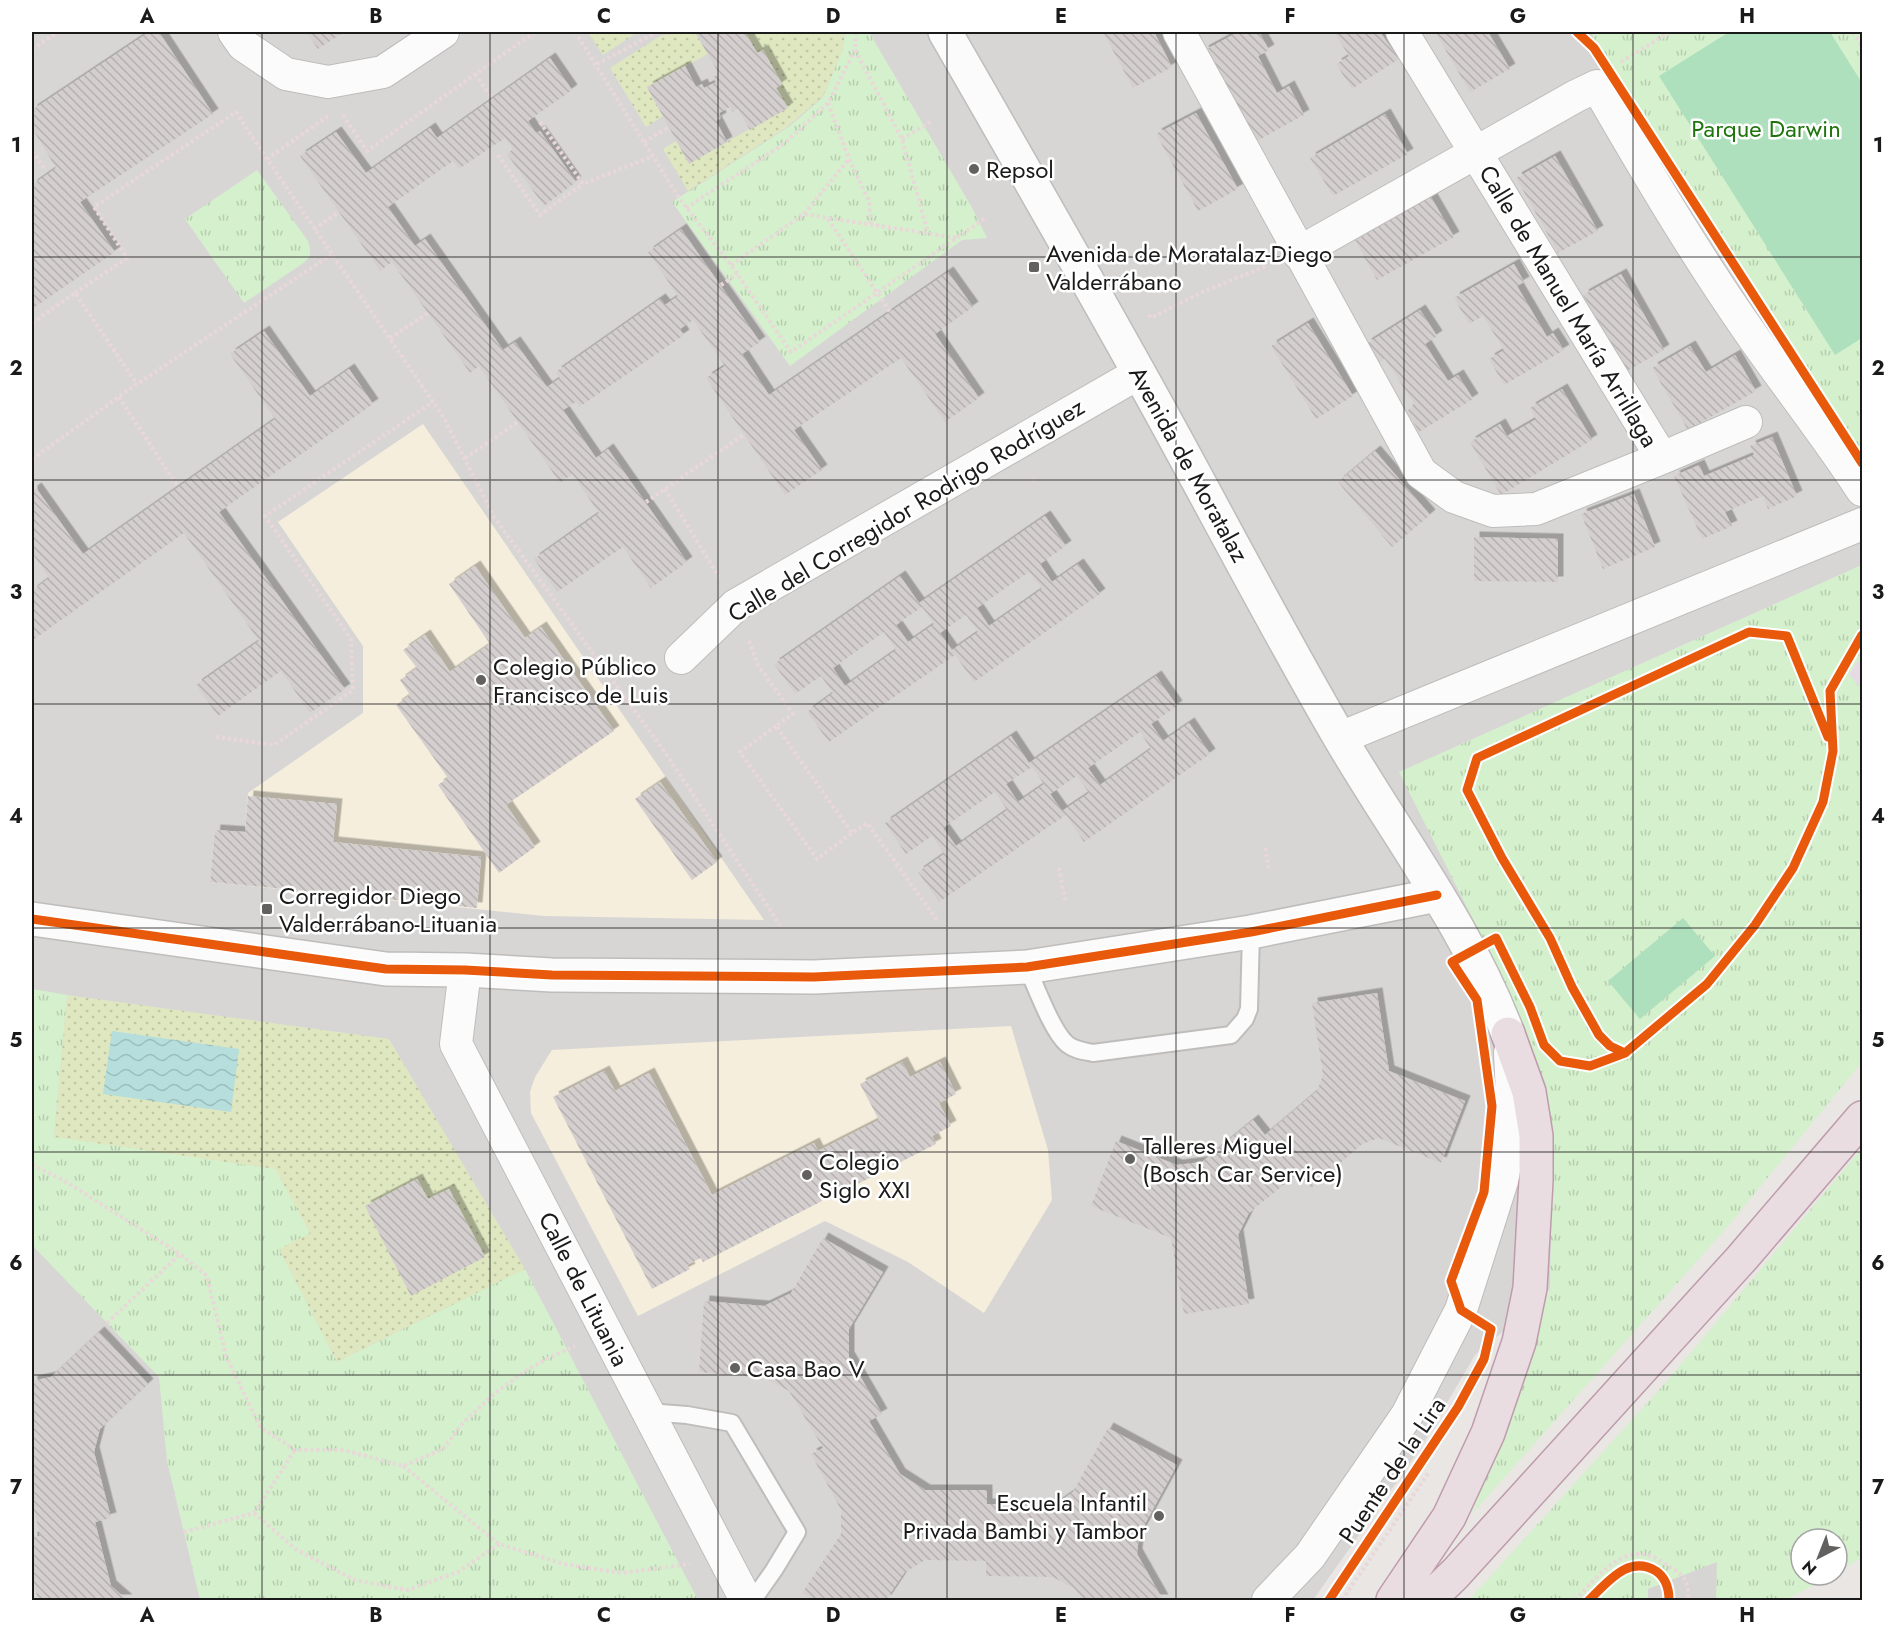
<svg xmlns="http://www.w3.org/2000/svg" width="1894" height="1632" font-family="Jost,sans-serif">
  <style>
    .residential { fill: #d8d6d5 }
    .industrial { fill: #e6dae4 }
    .education { fill: #f5eedc }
    .grass { fill: url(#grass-dots) }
    .park { fill: url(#park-tufts) }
    .pitch { fill: #aee0be }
    .water { fill: url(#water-waves) }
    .pier { fill: #d6d5d4 }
    .building { fill: url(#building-back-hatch); fill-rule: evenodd; filter: url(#shadow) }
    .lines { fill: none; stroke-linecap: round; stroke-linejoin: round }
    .service-casing { stroke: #bebdbb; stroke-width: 20 }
    .minor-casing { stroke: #bebdbb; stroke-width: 34 }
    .tertiary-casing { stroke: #bebdbb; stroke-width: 36 }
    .motorway-casing { stroke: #be9bad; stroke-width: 36 }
    .path { stroke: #e9d7d9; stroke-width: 4; stroke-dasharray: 3 3; stroke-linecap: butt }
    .service { stroke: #fcfbfb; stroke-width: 16 }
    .minor { stroke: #fcfbfb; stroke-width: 32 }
    .tertiary { stroke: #fcfbfb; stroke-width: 33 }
    .motorway { stroke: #e9dde1; stroke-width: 33 }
    .cycleway-casing { stroke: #fff; stroke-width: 13 }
    .cycleway { stroke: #e8590c; stroke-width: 9 }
    .grid { fill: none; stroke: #1a1a1a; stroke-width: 1.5; stroke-opacity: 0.55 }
    .poi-dot { fill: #626160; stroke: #fff; stroke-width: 2 }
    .labels { text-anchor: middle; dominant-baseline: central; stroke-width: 5; stroke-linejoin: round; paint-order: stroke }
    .park-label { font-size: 24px; fill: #1d750c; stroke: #fff }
    .poi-label { font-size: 24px; fill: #1a1a1a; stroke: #fff; text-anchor: start }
    .street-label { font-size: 24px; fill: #1a1a1a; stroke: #fff }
    .neatline { fill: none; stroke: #1a1a1a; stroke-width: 2 }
    .grid-label { font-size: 20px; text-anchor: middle; font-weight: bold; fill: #1a1a1a }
  </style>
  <defs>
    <pattern id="grass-dots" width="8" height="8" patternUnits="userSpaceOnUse" patternTransform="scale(1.5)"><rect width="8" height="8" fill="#dfe7c0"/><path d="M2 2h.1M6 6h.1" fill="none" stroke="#bfc6a4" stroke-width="1.8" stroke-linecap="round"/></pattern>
    <pattern id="park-tufts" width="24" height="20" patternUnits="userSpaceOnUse" patternTransform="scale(1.5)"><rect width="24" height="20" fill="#d5f0cd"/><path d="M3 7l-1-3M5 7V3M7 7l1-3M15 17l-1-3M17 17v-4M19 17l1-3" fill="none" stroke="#b6cdaf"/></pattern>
    <pattern id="water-waves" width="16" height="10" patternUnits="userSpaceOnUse" patternTransform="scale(1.5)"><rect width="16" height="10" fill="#b5dedc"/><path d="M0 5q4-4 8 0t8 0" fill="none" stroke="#9bbebc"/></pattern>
    <pattern id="building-back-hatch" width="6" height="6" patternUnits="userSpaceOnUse" patternTransform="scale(1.5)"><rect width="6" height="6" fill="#d4cfce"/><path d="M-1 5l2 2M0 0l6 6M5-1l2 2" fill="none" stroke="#b5b1b0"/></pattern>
    <filter id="shadow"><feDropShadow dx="5.5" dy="-5.5" stdDeviation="0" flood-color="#0004"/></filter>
  </defs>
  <rect width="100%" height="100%" fill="#e9e6e3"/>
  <path class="residential" d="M32 32H1862V565L1400 772 1507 987 1553 1129 1550 1289 1501 1333 1475 1355 1420 1449 1313 1600H32Z"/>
  <path class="industrial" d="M1862 655V690L1849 674Z"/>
  <path class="education" d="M423 424 764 920 544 916 210 882 215 830 245 832 248 793 363 713V646L278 522Z
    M1011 1026 1048 1150 1052 1200 984 1313 908 1262 825 1221 638 1316 531 1113 530 1092 535 1077 552 1050Z"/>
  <path class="grass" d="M588 32H638L603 55Z
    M695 32 708 54 647 87 663 116 646 127 610 68 662 35Z
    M748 32H845L843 49 823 96 787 127 688 191 663 149 676 141 689 163 787 108 776 88 782 84 757 53 745 33Z
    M67 995 389 1039 525 1269 337 1362 279 1249 54 1138Z"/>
  <path class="park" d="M845 32H869L971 206 987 238 962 240 790 366 672 202 790 126 823 97 843 49Z
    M1590 32H1862V463Z
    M257 170 308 241C311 252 312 257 302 264L244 303 185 219Z
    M1862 565V655L1849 674 1862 690V1062L1729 1225 1472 1514 1550 1289 1553 1129 1507 987 1399 772Z
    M32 989 67 995 54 1137 275 1169 310 1233 279 1249 337 1362 525 1269 698 1600H200L167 1461 159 1377 32 1245Z
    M1862 1148V1558L1837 1572V1539H1801V1575H1832L1786 1600H1469L1668 1380Z"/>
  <path class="pitch" d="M1729 32H1830L1862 83V338L1835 355 1659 76Z
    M1683 918 1715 956 1640 1019 1608 981Z"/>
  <path class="water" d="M112 1031 239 1049 231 1112 103 1094Z"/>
  <path class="pier" d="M1717 1562 1716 1600H1648V1589Z"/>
  <path class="building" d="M149 32H159L213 114 80 202 115 252 32 309V185L56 168 32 128V110Z
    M306 32H344L318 49Z
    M695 32H745L757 53 763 50 782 84 776 88 788 108 750 130 738 109 733 112 730 107 719 113 721 118 716 121 727 142 689 164 647 87 685 66 696 87 702 84 704 88 716 82 713 77 719 74Z
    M1103 32H1154L1172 67 1133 88Z
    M1238 32H1259L1269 50 1258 56 1277 93 1289 86 1304 115 1255 142 1203 51Z
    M1334 32H1380L1399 59 1352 89 1336 64 1349 56Z
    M1435 32H1488L1510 69 1470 92Z
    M550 58 572 90 528 121 536 133 540 131 576 182 544 206 507 154 513 149 505 138 459 169 453 161 388 207 415 246 425 239 503 350 515 342 547 387 560 378 556 372 660 299 665 305 678 296 648 252 681 229 760 342 742 354 769 395 948 272 973 307 935 334 979 398 945 422 901 358 794 430 822 470 785 495 706 378 725 366 693 320 680 329 684 335 632 371 579 407 576 402 563 410 596 458 608 449 687 562 651 588 623 547 557 592 534 559 599 513 572 474 560 483 479 366 470 373 392 262 380 271 300 156 336 132 366 173 430 128 437 138Z
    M1196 113 1238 189 1198 211 1156 134Z
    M1385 114 1408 154 1333 196 1310 158Z
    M1555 156 1598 231 1558 253 1516 178Z
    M1431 197 1454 237 1377 280 1355 240Z
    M1514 264 1524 282 1517 286 1547 337 1553 333 1564 350 1504 385 1489 359 1504 350 1483 316 1469 324 1454 298Z
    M1621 274 1664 350 1625 372 1583 295Z
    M1420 310 1437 336 1425 344 1448 381 1458 375 1473 399 1419 432 1407 411 1415 405 1385 359 1378 363 1366 344Z
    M1308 323 1353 396 1316 419 1271 346Z
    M264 331 310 396 349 369 373 404 219 512 345 689 310 713 281 671 218 716 196 685 259 641 184 533 33 640 32 591 49 578 32 553V491L36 488 83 554 275 419 230 354Z
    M1690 346 1706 372 1735 355 1756 391 1688 430 1652 368Z
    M1562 389 1592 440 1501 495 1470 442 1500 424 1507 436 1536 419 1530 408Z
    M1772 437 1797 496 1768 509 1763 496 1725 512 1732 526 1702 539 1674 476 1699 465 1704 476 1754 455 1750 446Z
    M1375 451 1430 515 1392 547 1338 482Z
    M1634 494 1655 547 1603 569 1581 514Z
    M1045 516 1066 546 1040 564 1052 582 1078 564 1100 594 974 682 955 655 829 742 807 712 833 693 821 676 795 694 774 664 900 576 919 603ZM1029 572 1042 589 989 626 977 608ZM922 607 934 624 908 642 896 625ZM966 615 978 632 952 650 940 633ZM884 632 896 650 845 686 833 668Z
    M1474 537 1558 539V582L1474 581Z
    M475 566 525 638 541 627 614 731 506 805 535 847 499 873 438 785 448 778 396 705 410 695 400 680 417 668 403 650 425 635 450 672 490 644 449 584Z
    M1156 676 1177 706 1151 724 1163 741 1189 723 1210 754 1084 842 1066 815 939 902 918 872 944 854 932 836 906 854 885 823 1011 736 1029 763ZM1140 732 1151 749 1100 785 1088 768ZM1032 767 1044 784 1018 802 1006 784ZM1077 776 1089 793 1062 811 1050 794ZM995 792 1007 810 956 846 943 828Z
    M660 782 717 862 692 880 635 799Z
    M248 796 337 804 333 842 481 857 477 908 210 882 215 830 245 832Z
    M1377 993 1389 1071 1465 1101 1441 1163 1379 1138 1362 1144 1311 1188 1297 1174 1249 1213 1238 1235 1249 1304 1184 1314 1171 1238 1091 1206 1116 1141 1177 1165 1202 1162 1253 1120 1265 1135 1317 1091 1323 1075 1312 1003Z
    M902 1062 910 1077 940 1062 956 1094 939 1103 951 1126 932 1136 936 1144 840 1193 837 1187 819 1196 822 1201 703 1262 701 1258 687 1265 690 1269 652 1289 553 1097 604 1071 615 1091 649 1073 712 1195 814 1143 818 1151 879 1120 860 1084Z
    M417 1179 428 1199 449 1189 485 1257 411 1296 365 1206Z
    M823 1238 883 1272 849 1329V1357L882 1414 869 1421 900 1474 925 1490H987V1504L1053 1506 1073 1492 1108 1428 1177 1465 1139 1535 1137 1554 1163 1600H1082L1075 1589 1053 1577 986 1576V1561L925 1560 904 1573 886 1600H814L802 1593 841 1534V1510L811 1454 823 1448 789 1391 765 1378 699 1372 704 1301 764 1306 791 1293Z
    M99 1332 148 1384 100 1429 94 1452 111 1518 95 1522 111 1586 127 1600H38L32 1575V1537L40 1536 32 1501V1381L51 1377Z"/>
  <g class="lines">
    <g class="service-casing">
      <path id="service" d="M1027 967C1036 987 1052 1031 1067 1044 1074 1050 1084 1051 1093 1053L1231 1035 1245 1019 1249 1009 1251 932
        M648 1412 687 1415 732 1423 797 1532 774 1570 753 1600"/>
    </g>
    <g class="minor-casing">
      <path id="minor" d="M234 32 243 45 286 74 328 82 383 72 443 32
        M1179 32 1421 473 1454 497 1493 511 1536 509 1662 458 1746 422
        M1402 32 1662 458
        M1298 253 1576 96 1597 86C1646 171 1695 254 1751 334 1788 387 1827 436 1862 490
        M681 658 736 605 1139 373
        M1340 738 1862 524
        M465 970 456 1044 746 1600
        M1268 1600 1310 1556 1407 1415 1461 1310 1502 1181 1512 1128V1093L1510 1053"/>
    </g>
    <g class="tertiary-casing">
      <path id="tertiary" d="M945 32C1017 157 1089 282 1159 409 1219 518 1277 630 1340 738 1397 835 1468 928 1508 1034
        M32 919 386 969 465 970 552 975 814 977 1027 967 1251 932 1437 895"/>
    </g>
    <g class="motorway-casing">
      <path id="motorway" d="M1393 1600 1449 1517 1488 1433 1519 1342 1530 1288 1536 1180V1136L1529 1092 1508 1034
        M1428 1600 1455 1574 1742 1258 1862 1118"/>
    </g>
    <path class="path" d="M575 32 679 198 731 265 791 352 987 217
      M856 32 855 50 902 139 928 233
      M1853 32 1862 46
      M32 49 58 32
      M1621 62 1670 32
      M597 64 657 32
      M475 74 492 98
      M828 103 849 159 869 201 871 225
      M343 115 367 151 535 32
      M328 116 267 159 444 418 494 517 664 751 780 925
      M540 122 583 184 653 156
      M902 139 932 121
      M644 142 669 127
      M32 151 44 168
      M498 155 540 215 583 184
      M686 208 785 143 828 103 855 50
      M804 214 849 159
      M828 219 890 312
      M314 229 339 212
      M731 265 804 214 956 238
      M721 285 737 274
      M75 293 127 258 94 207 236 112 267 159
      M1149 315 1151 318 1200 293 1266 266
      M32 323 75 293 137 384
      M390 338 428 313
      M119 397 178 487
      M465 458 518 422
      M32 459 137 384 331 255
      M1033 479 1036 484
      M665 489 719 577
      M646 502 745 434
      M749 641 758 665 793 714 776 726 852 833 867 823 937 920
      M776 726 740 752 817 859 852 833
      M216 737 274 745 353 690 351 639 265 516 433 402
      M1265 848 1269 868
      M1059 868 1065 900
      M32 1165 63 1180 180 1254 207 1276 226 1356 260 1427 295 1450H343L403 1466 443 1449 463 1423 494 1394 518 1376 544 1360 575 1346
      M107 1323 180 1254
      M403 1466 499 1544 564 1564 621 1573 690 1564
      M254 1513 297 1550 355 1580 407 1590 458 1572 499 1544
      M184 1532 254 1513 295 1450
      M1342 1600 1429 1472
      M1575 1600C1593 1582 1620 1545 1650 1556 1657 1558 1664 1563 1670 1567 1686 1577 1689 1582 1688 1600"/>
    <use href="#service" class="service"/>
    <use href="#minor" class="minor"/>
    <use href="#tertiary" class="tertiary"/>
    <use href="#motorway" class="motorway"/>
    <g class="cycleway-casing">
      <path id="cycleway" d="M1577 32 1594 48 1862 463
        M32 919 386 969 465 970 552 975 814 977 1027 967 1251 932 1437 895
        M1625 1053 1610 1046 1599 1035 1572 987 1550 938 1502 858 1467 790 1477 758 1749 632 1787 636 1828 737
        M1329 1600 1458 1407 1484 1359 1491 1329 1461 1310 1451 1281 1484 1192 1492 1106 1477 1000 1452 962 1496 938 1530 1007 1544 1045 1560 1061 1590 1066 1625 1053 1707 984 1755 925 1793 868 1823 802 1833 751 1830 691 1862 635
        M1589 1600C1607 1583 1628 1554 1656 1571 1666 1578 1669 1590 1669 1600"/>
    </g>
    <use href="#cycleway" class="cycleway"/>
  </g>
  <path class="grid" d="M262 32V1600M490 32V1600M718 32V1600M947 32V1600M1176 32V1600M1404 32V1600M1633 32V1600M32 257H1862M32 480H1862M32 704H1862M32 928H1862M32 1152H1862M32 1375H1862"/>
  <g class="poi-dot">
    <circle cx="974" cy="169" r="6"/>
    <rect x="1028" y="261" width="12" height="12" rx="3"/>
    <circle cx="481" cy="680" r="6"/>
    <rect x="261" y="903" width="12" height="12" rx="3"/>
    <circle cx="1130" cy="1159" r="6"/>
    <circle cx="807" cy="1175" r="6"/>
    <circle cx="735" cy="1368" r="6"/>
    <circle cx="1159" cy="1516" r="6"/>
  </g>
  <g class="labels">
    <g class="park-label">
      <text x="1766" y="128">Parque Darwin</text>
    </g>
    <g class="poi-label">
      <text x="986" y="169">Repsol</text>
      <text x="1046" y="253">Avenida de Moratalaz-Diego<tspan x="1046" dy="28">Valderrábano</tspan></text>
      <text x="493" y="666">Colegio Público<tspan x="493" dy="28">Francisco de Luis</tspan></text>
      <text x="279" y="895">Corregidor Diego<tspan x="279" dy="28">Valderrábano-Lituania</tspan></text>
      <text x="1142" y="1145">Talleres Miguel<tspan x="1142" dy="28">(Bosch Car Service)</tspan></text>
      <text x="819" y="1161">Colegio<tspan x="819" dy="28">Siglo XXI</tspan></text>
      <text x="747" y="1368">Casa Bao V</text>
      <text x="1147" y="1502" text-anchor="end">Escuela Infantil<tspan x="1147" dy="28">Privada Bambi y Tambor</tspan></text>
    </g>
    <g class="street-label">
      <text transform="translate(1569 306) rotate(59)">Calle de Manuel María Arrillaga</text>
      <text transform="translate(1189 464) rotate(61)">Avenida de Moratalaz</text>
      <text transform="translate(906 510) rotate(-31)">Calle del Corregidor Rodrigo Rodríguez</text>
      <text transform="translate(584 1289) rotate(63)">Calle de Lituania</text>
      <text transform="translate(1392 1470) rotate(-56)">Puente de la Lira</text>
    </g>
  </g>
  <rect width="1894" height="1632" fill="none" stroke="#ffffff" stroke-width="66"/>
  <g transform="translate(1819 1557) rotate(222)"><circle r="28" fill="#ffffff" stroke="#a3a3a3" stroke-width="1.5"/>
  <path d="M0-4.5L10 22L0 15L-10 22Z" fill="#626160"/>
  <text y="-9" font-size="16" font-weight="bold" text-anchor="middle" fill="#1a1a1a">N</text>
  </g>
  <rect x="33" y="33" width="1828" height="1566" class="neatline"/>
  <g class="grid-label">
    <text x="147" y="23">A</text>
    <text x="376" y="23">B</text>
    <text x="604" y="23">C</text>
    <text x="833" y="23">D</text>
    <text x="1061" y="23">E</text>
    <text x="1290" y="23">F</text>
    <text x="1518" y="23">G</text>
    <text x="1747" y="23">H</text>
    <text x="16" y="152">1</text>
    <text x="1878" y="152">1</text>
    <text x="16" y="375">2</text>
    <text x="1878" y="375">2</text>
    <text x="16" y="599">3</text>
    <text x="1878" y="599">3</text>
    <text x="16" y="823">4</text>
    <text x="1878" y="823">4</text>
    <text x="16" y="1047">5</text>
    <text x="1878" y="1047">5</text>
    <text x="16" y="1270">6</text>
    <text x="1878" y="1270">6</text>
    <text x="16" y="1494">7</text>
    <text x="1878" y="1494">7</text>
    <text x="147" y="1622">A</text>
    <text x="376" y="1622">B</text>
    <text x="604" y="1622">C</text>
    <text x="833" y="1622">D</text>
    <text x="1061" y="1622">E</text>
    <text x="1290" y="1622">F</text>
    <text x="1518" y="1622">G</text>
    <text x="1747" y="1622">H</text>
  </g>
</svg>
